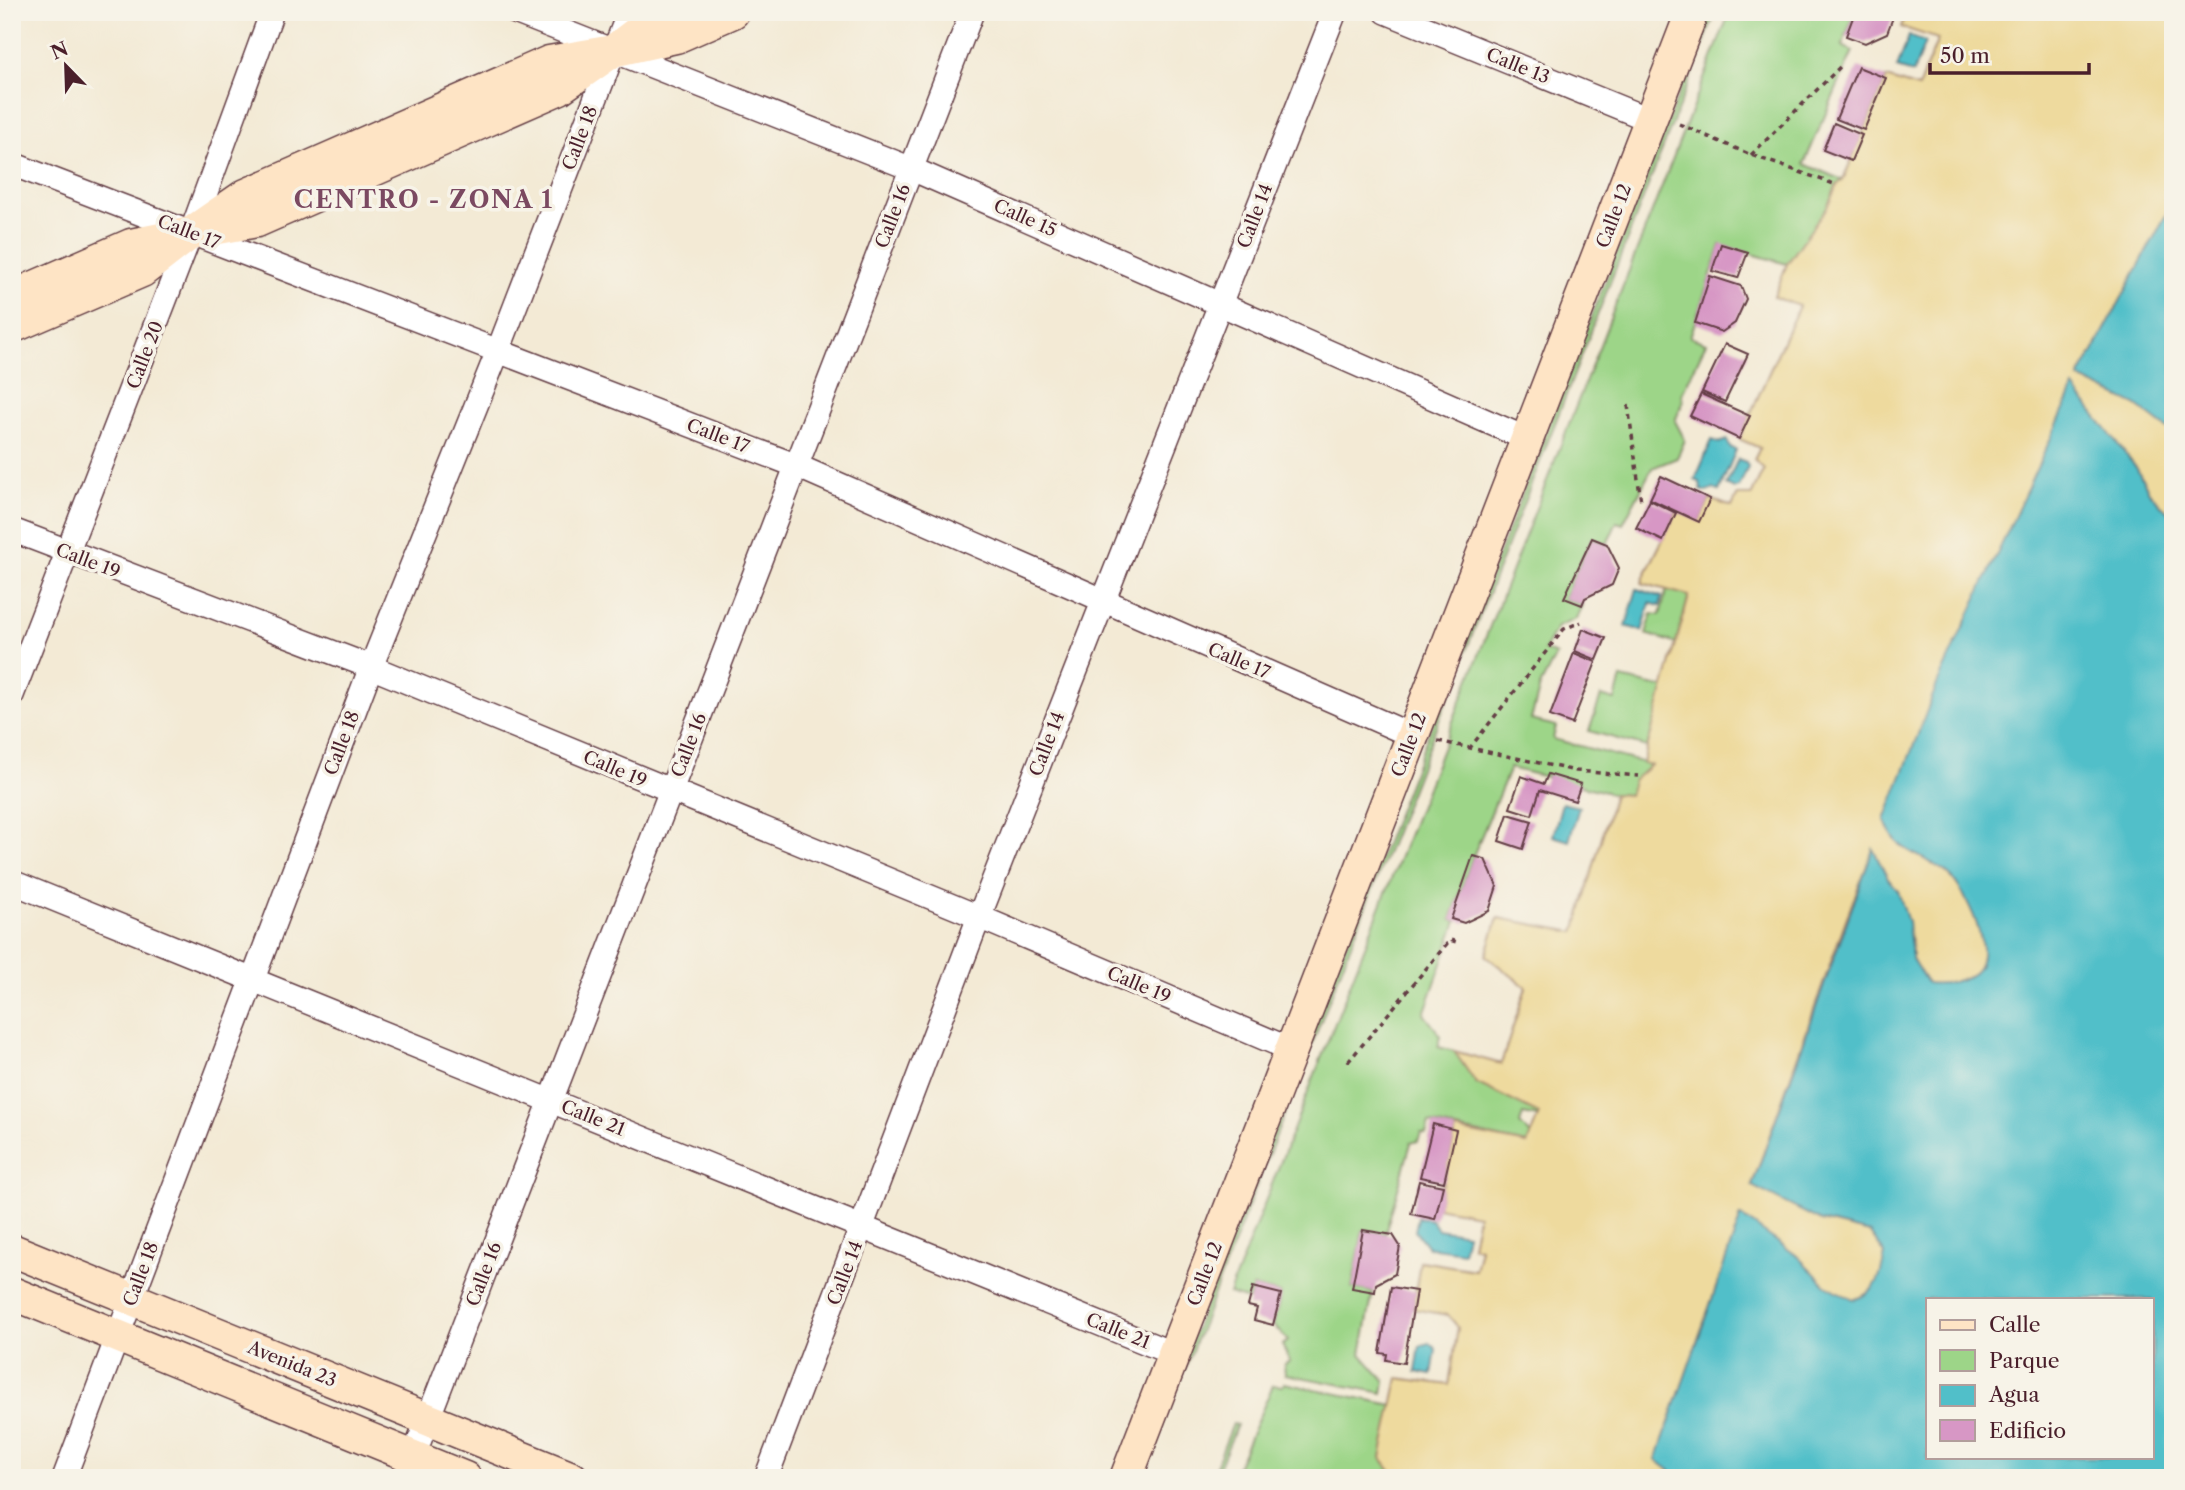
<svg xmlns="http://www.w3.org/2000/svg" width="2185" height="1490" font-family="'Libre Caslon Text',serif">
  <style>
    .green { fill: #9dd588; stroke: #747a5a; stroke-width: 2 }
    .sand { fill: #eeda9e; stroke: #9c7c64; stroke-width: 2 }
    .water { fill: #51bfc9; stroke: #4e6f7a; stroke-width: 2; fill-rule: evenodd }
    .building { fill: #d797c5 }
    .lines { fill: none; stroke-linecap: round; stroke-linejoin: round }
    .minor-casing { stroke: #633d44; stroke-width: 26 }
    .secondary-casing { stroke: #633d44; stroke-width: 35 }
    .path { stroke: #633d44; stroke-width: 3.5; stroke-dasharray: 5 5; stroke-linecap: butt }
    .minor { stroke: #fff; stroke-width: 23 }
    .secondary { stroke: #fee4c5; stroke-width: 32 }
    .labels { text-anchor: middle; dominant-baseline: central; stroke-width: 7; stroke-linejoin: round; paint-order: stroke }
    .street-label { font-size: 18px; fill: #4a1f2b; stroke: #f7f3e8 }
    .district-label { font-size: 24px; font-weight: bold; letter-spacing: 2px; fill: #7b4961; stroke: #f7f3e8 }
  </style>
  <rect width="100%" height="100%" fill="#f7f3e8"/>
  <filter id="ink" filterUnits="userSpaceOnUse"><feTurbulence type="fractalNoise" baseFrequency=".0143" numOctaves="2"/><feDisplacementMap in="SourceGraphic" scale="14" xChannelSelector="R" yChannelSelector="G"/><feConvolveMatrix kernelMatrix="1 2 1 2 8 2 1 2 1" color-interpolation-filters="sRGB"/></filter>
  <filter id="wash" filterUnits="userSpaceOnUse"><feTurbulence type="fractalNoise" baseFrequency=".00686" numOctaves="4" result="noise"/><feDisplacementMap in="SourceGraphic" scale="28" xChannelSelector="R" yChannelSelector="G"/><feGaussianBlur stdDeviation="1.57" result="paint"/><feColorMatrix in="noise" values="0 0 0 0 0 0 0 0 0 0 0 0 0 0 0 0 0 1.4 0 .05"/><feComposite in="paint" operator="in"/></filter>
  <g filter="url(#wash)">
    <rect width="100%" height="100%" fill="#f3ead5"/>
    <path class="green" d="M1711 12H1716L1185 1368 1181 1366Z
      M1730 12H1855L1842 46 1853 51 1804 164 1843 180 1837 185 1827 207 1787 264 1721 245 1690 337 1706 343 1682 394 1683 402 1675 421 1685 440 1677 458 1652 468 1623 524 1617 522 1607 544 1592 538 1564 598 1582 605 1576 619 1557 627 1544 650 1556 655 1540 686 1531 720 1556 726 1553 739 1652 765 1629 795 1614 794 1510 768 1473 856 1451 919 1457 921 1424 1014 1441 1036 1438 1047 1454 1051 1476 1083 1539 1113 1538 1117 1523 1114 1520 1124 1531 1135 1527 1144 1429 1123 1426 1134 1421 1133 1418 1141 1411 1143 1385 1234 1363 1230 1352 1288 1373 1292 1361 1354 1385 1381 1383 1393 1285 1374 1284 1364 1290 1361 1282 1345 1288 1341 1273 1325 1281 1294 1253 1287 1249 1300 1229 1294Z
      M1667 589 1689 595 1676 643 1646 634 1652 614 1660 615Z
      M1621 678 1664 688 1647 747 1589 731 1601 696 1615 700Z
      M1284 1383 1393 1405 1381 1458 1392 1472 1391 1478H1232L1273 1385 1283 1386Z
      M1233 1424 1237 1425 1215 1478H1211Z"/>
    <path class="sand" d="M1907 12H2173V202L2079 378 2136 405 2173 433V518L2149 492 2137 469 2074 389 1885 819C1888 827 1892 838 1898 843 1914 857 1939 863 1953 879 1968 897 2000 961 1969 976 1955 983 1943 985 1927 983L1912 959 1911 941 1898 891 1888 879 1873 850 1846 919 1752 1185 1821 1221 1870 1233 1885 1254C1881 1278 1879 1292 1853 1300L1826 1285 1796 1255 1741 1216 1656 1460 1680 1478H1391L1392 1472 1381 1458 1398 1378 1449 1385 1458 1327 1448 1315 1413 1309 1420 1261 1475 1270 1480 1248 1472 1246 1478 1215 1437 1207 1456 1130 1527 1144 1539 1114 1476 1083 1454 1051 1501 1064 1526 987 1486 956 1498 918 1575 932 1614 794 1629 795 1633 781 1651 765 1643 763 1689 596 1642 583 1644 577 1677 511 1699 521 1710 499 1732 507 1737 496H1751L1764 469 1754 460 1760 448 1739 439 1799 306 1774 297 1787 264 1827 207 1837 185 1843 180 1886 78 1918 88 1938 39 1901 27Z"/>
    <path class="water" d="M1909 36 1925 42 1913 73 1897 68Z
      M2173 202V433L2136 405 2079 378Z
      M2074 388 2137 469 2149 492 2173 518V1478H1680L1656 1460 1741 1216 1796 1255 1826 1285 1853 1300C1877 1293 1881 1277 1885 1254L1870 1233 1821 1221 1752 1186 1873 849 1888 879 1898 891 1908 922 1912 959 1927 983C1943 985 1955 983 1969 976 2000 961 1968 897 1953 879 1940 863 1914 857 1898 843 1892 838 1889 827 1885 820L1938 682ZM2152 1299V1457H1928V1299Z
      M1712 440 1719 443 1727 440 1730 447 1736 450 1719 491 1714 489 1706 492 1701 490 1700 482 1695 480Z
      M1738 459 1746 462 1748 467 1739 487 1734 489 1726 485Z
      M1637 589 1662 597 1660 606 1650 603 1642 631 1626 626Z
      M1562 803 1579 807 1569 841 1553 836Z
      M1418 1217 1431 1220 1438 1229 1467 1234 1463 1252 1428 1247 1415 1231Z
      M1429 1343 1436 1349 1432 1375 1416 1372 1420 1346Z"/>
    <g id="blocks">
      <path class="building" d="M1855 12H1895L1887 33 1865 43 1846 36Z
        M1858 67 1886 78 1864 130 1836 119Z
        M1834 123 1862 135 1851 161 1823 150Z
        M1721 244 1748 252 1738 278 1712 271Z
        M1710 276 1741 286 1746 299 1735 323 1722 332 1695 323Z
        M1725 344 1748 354 1725 402 1702 392Z
        M1701 394 1750 416 1739 439 1690 416Z
        M1661 476 1710 499 1699 522 1650 499Z
        M1650 500 1676 513 1663 541 1636 528Z
        M1592 538 1607 544 1619 568 1612 585 1585 598 1582 605 1564 598Z
        M1583 629 1606 638 1597 660 1575 651Z
        M1574 653 1596 662 1572 724 1550 716Z
        M1548 774 1581 784 1575 801 1540 790 1532 815 1510 808 1521 776 1544 784Z
        M1508 814 1532 821 1523 849 1499 841Z
        M1473 856 1485 859 1497 886 1489 911 1464 923 1451 919Z
        M1433 1124 1456 1130 1444 1182 1420 1177Z
        M1419 1181 1443 1186 1435 1219 1411 1214Z
        M1363 1230 1393 1235 1400 1246 1395 1274 1376 1284 1375 1292 1352 1288Z
        M1253 1287 1281 1294 1273 1325 1254 1320 1257 1308 1248 1306Z
        M1391 1287 1416 1291 1404 1363 1386 1360 1387 1354 1380 1353Z"/>
    </g>
  </g>
  <g filter="url(#ink)">
    <use href="#blocks" fill-opacity="0" stroke="#633d44" stroke-width="2"/>
    <g class="lines">
      <g class="minor-casing">
        <path id="minor" d="M515 12 912 169 1527 439
          M1386 12 1650 120
          M12 164 797 466 1413 736
          M12 530 371 667 979 917 1292 1050
          M12 695 191 233 272 12
          M12 882 1174 1354
          M64 1478 371 667 498 351 629 12
          M405 1478 972 12
          M766 1478 979 917 1335 12"/>
      </g>
      <g class="secondary-casing">
        <path id="secondary" d="M12 297 131 245 191 233 246 195 549 62 613 51 664 12
          M12 327 142 271 191 233 257 221 560 88 613 51 676 37 733 12
          M12 1250 572 1478
          M12 1293 465 1478
          M1126 1478 1692 12"/>
      </g>
      <path class="path" d="M1679 124 1751 155 1837 185
        M1751 155 1843 64
        M1628 405 1641 502
        M1438 741 1576 771 1639 776
        M1469 749 1564 629 1581 622
        M1348 1062 1450 940 1460 943"/>
      <use href="#minor" class="minor"/>
      <use href="#secondary" class="secondary"/>
    </g>
  </g>
  <g class="labels">
    <g class="street-label">
      <text transform="translate(1518 66) rotate(22)">Calle 13</text>
      <text transform="translate(580 138) rotate(-69)">Calle 18</text>
      <text transform="translate(893 216) rotate(-69)">Calle 16</text>
      <text transform="translate(1255 216) rotate(-69)">Calle 14</text>
      <text transform="translate(1614 216) rotate(-69)">Calle 12</text>
      <text transform="translate(1025 218) rotate(24)">Calle 15</text>
      <text transform="translate(189 232) rotate(21)">Calle 17</text>
      <text transform="translate(145 355) rotate(-69)">Calle 20</text>
      <text transform="translate(718 436) rotate(21)">Calle 17</text>
      <text transform="translate(88 561) rotate(21)">Calle 19</text>
      <text transform="translate(1239 661) rotate(23)">Calle 17</text>
      <text transform="translate(342 743) rotate(-69)">Calle 18</text>
      <text transform="translate(1047 744) rotate(-69)">Calle 14</text>
      <text transform="translate(689 745) rotate(-69)">Calle 16</text>
      <text transform="translate(1409 745) rotate(-69)">Calle 12</text>
      <text transform="translate(615 769) rotate(23)">Calle 19</text>
      <text transform="translate(1139 985) rotate(23)">Calle 19</text>
      <text transform="translate(593 1118) rotate(22)">Calle 21</text>
      <text transform="translate(845 1273) rotate(-69)">Calle 14</text>
      <text transform="translate(141 1274) rotate(-69)">Calle 18</text>
      <text transform="translate(484 1274) rotate(-69)">Calle 16</text>
      <text transform="translate(1205 1274) rotate(-69)">Calle 12</text>
      <text transform="translate(1118 1331) rotate(22)">Calle 21</text>
      <text transform="translate(292 1364) rotate(22)">Avenida 23</text>
    </g>
    <g class="district-label">
      <text x="424" y="199">CENTRO - ZONA 1</text>
    </g>
  </g>
  <rect width="2185" height="1490" fill="none" stroke="#f7f3e8" stroke-width="42"/>
  <rect x="1926" y="1298" width="228" height="161" fill="#f7f3e8" stroke="#b29e9c" stroke-width="2"/>
  <rect x="1940" y="1320" width="35" height="10" fill="#fee4c5" stroke="#b29e9c" stroke-width="2"/>
  <text x="1989" y="1332" font-size="21" fill="#4a1f2b">Calle</text>
  <rect x="1940" y="1350" width="35" height="21" fill="#9dd588" stroke="#b29e9c" stroke-width="2"/>
  <text x="1989" y="1368" font-size="21" fill="#4a1f2b">Parque</text>
  <rect x="1940" y="1385" width="35" height="21" fill="#51bfc9" stroke="#b29e9c" stroke-width="2"/>
  <text x="1989" y="1402" font-size="21" fill="#4a1f2b">Agua</text>
  <rect x="1940" y="1420" width="35" height="21" fill="#d797c5" stroke="#b29e9c" stroke-width="2"/>
  <text x="1989" y="1438" font-size="21" fill="#4a1f2b">Edificio</text>
  <g transform="translate(66 66) rotate(337)" stroke="#f7f3e8" stroke-width="5" paint-order="stroke">
  <path d="M0-5L12 26L0 18L-12 26Z" fill="#4a1f2b"/>
  <text y="-10" font-size="19" font-weight="bold" text-anchor="middle" fill="#4a1f2b">N</text>
  </g>
  <path d="M1930 63v10h159v-10" fill="none" stroke="#4a1f2b" stroke-width="3.5"/>
  <text x="1940" y="63" font-size="21" fill="#4a1f2b" stroke="#f7f3e8" stroke-width="5" paint-order="stroke">50 m</text>
</svg>
